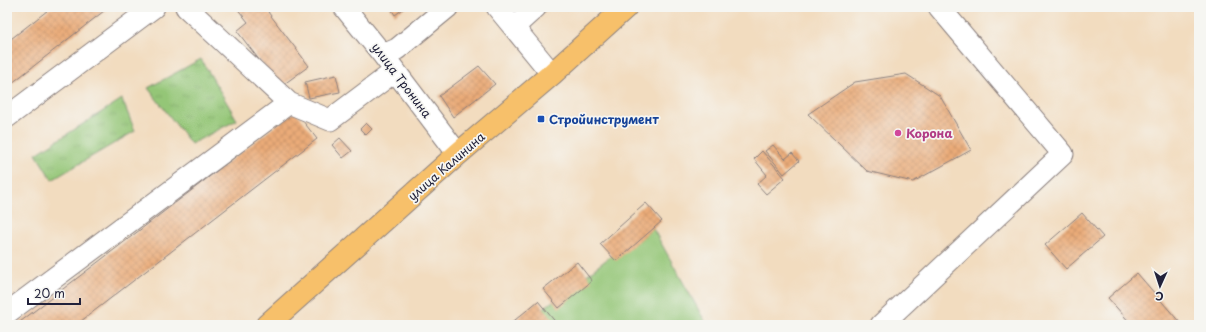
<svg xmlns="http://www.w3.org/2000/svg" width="1206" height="332" font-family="'Playpen Sans',sans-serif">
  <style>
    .grass { fill: url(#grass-tufts); stroke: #5b7459 }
    .garden { fill: #94c677; stroke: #5b7459 }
    .building { fill: url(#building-cross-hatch) }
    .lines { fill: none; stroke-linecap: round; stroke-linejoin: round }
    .minor-casing { stroke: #8a7f7d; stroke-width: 23 }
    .major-casing { stroke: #8a7f7d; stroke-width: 24 }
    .minor { stroke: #fff; stroke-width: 21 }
    .major { stroke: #f7c06b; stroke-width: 22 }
    .transit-dot { fill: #1a4fb4; stroke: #f6f6f2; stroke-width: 1.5 }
    .hotel-dot { fill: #d1479c; stroke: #f6f6f2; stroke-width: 1.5 }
    .labels { text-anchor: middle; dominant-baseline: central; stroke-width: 3.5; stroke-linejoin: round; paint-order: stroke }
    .street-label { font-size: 12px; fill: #22223b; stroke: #f6f6f2 }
    .transit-label { font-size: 12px; font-weight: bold; fill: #164399; stroke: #f6f6f2; text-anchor: start }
    .hotel-label { font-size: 12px; font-weight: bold; fill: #b23c85; stroke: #f6f6f2; text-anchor: start }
  </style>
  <defs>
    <pattern id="grass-tufts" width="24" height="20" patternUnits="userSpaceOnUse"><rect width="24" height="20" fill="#94c677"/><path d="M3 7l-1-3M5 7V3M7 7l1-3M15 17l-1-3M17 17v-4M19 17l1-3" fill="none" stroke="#7faa68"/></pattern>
    <pattern id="building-cross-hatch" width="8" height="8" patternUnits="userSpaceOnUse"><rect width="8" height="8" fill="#eaab78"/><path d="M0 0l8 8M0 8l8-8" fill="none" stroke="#c89369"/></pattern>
  </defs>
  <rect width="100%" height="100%" fill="#f6f6f2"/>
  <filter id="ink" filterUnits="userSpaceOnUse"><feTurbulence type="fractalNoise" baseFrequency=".025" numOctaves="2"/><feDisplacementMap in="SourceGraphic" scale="8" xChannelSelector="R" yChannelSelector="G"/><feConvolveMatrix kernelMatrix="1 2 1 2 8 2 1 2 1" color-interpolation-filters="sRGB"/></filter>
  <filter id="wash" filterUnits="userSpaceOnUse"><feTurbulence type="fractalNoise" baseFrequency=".012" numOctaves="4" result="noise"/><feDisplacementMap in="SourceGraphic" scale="16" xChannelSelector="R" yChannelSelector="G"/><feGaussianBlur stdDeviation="0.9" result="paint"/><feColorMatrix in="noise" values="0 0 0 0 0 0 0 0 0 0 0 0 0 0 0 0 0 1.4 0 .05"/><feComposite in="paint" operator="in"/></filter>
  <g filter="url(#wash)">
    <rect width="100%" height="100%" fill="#f2dcbf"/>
    <path class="grass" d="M201 59 237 120 191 144 148 88Z
      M122 99 135 131 52 180 36 154Z"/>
    <path class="garden" d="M651 225 707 325H522Z"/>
    <g id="blocks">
      <path class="building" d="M52 7H109L7 87V42Z
        M236 7H275L268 12 309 66 280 87 237 31 248 22Z
        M390 7H406L395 15Z
        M479 66 495 84 453 117 439 96Z
        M906 74 940 96 971 150 913 182 867 171 808 114 855 82Z
        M336 75 340 92 309 98 305 82Z
        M295 111 317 139 76 325H16Z
        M366 123 372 129 366 135 360 129Z
        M340 138 352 151 343 158 332 145Z
        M773 145 785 159 792 153 799 161 784 174 765 151Z
        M762 151 785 178 766 194 757 184 767 175 754 159Z
        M646 203 662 221 616 261 600 244Z
        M1082 213 1103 237 1066 269 1045 245Z
        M577 262 592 281 559 308 543 289Z
        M1137 273 1182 325H1132L1108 298Z
        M538 301 558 325H509Z"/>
    </g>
  </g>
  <g filter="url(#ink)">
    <use href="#blocks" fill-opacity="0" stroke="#8a7f7d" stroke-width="1"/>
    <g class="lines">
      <g class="minor-casing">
        <path id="minor" d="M186 7 289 103
          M344 7 383 55 458 154
          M497 7 552 74
          M514 27 536 7
          M383 55 397 49 448 7
          M7 117 154 7
          M7 313 289 103 330 120 395 71
          M881 325 1063 154 939 7"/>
      </g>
      <g class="major-casing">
        <path id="major" d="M267 325 458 154 552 74 626 7"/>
      </g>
      <use href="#minor" class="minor"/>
      <use href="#major" class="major"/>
    </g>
  </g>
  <rect class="transit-dot" x="537" y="115" width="8" height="8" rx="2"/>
  <circle class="hotel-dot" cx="898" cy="133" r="4"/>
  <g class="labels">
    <g class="street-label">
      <text transform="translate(402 80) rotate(53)">улица Тронина</text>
      <text transform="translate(446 166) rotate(-41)">улица Калинина</text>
    </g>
    <g class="transit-label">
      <text x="549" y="119">Стройинструмент</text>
    </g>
    <g class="hotel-label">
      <text x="906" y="133">Корона</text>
    </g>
  </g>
  <rect width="1206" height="332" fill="none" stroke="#f6f6f2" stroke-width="24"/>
  <g transform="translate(1160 286) rotate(183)" stroke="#f6f6f2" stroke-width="3" paint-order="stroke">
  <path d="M0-3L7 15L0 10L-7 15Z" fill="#22223b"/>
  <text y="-6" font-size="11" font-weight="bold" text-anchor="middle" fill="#22223b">С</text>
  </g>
  <path d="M28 298v6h52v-6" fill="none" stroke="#22223b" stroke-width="2"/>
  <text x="34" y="298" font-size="12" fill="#22223b" stroke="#f6f6f2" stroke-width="3" paint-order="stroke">20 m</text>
</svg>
